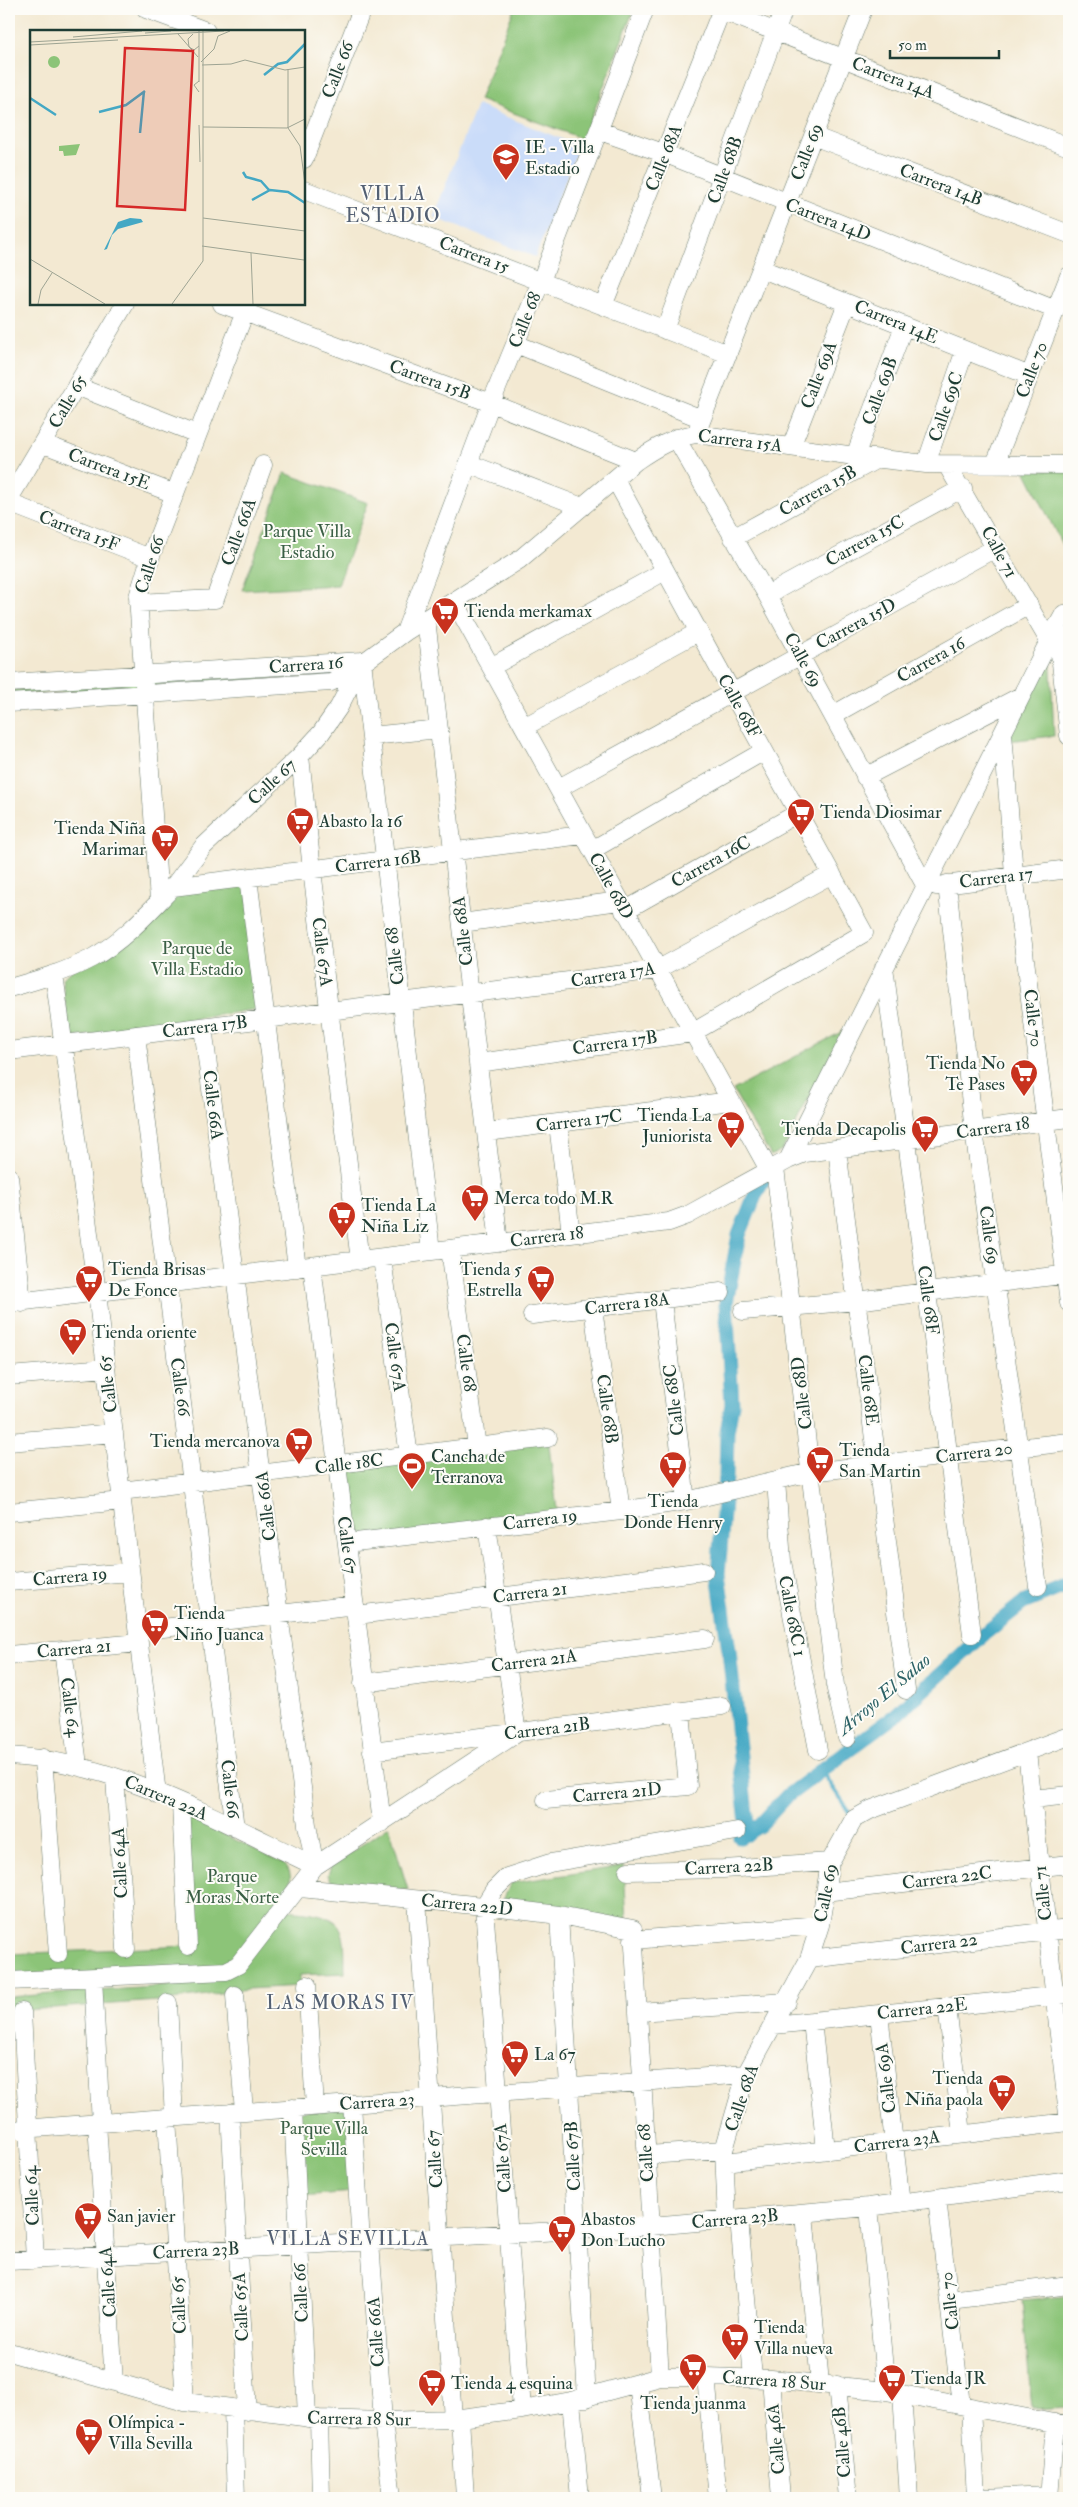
<svg xmlns="http://www.w3.org/2000/svg" width="1078" height="2507" font-family="'IM FELL Double Pica',serif">
  <style>
    .built { fill: #cadcf9 }
    .green { fill: #8cc478; stroke: #568056 }
    .lines { fill: none; stroke-linecap: round; stroke-linejoin: round }
    .stream { stroke: #44a8c4; stroke-width: 4.5 }
    .canal { stroke: #44a8c4; stroke-width: 15 }
    .minor-casing { stroke: #69796b; stroke-width: 19 }
    .minor { stroke: #fff; stroke-width: 18 }
    .labels { text-anchor: middle; dominant-baseline: central; stroke-width: 4; stroke-linejoin: round; paint-order: stroke }
    .street-label { font-size: 18px; fill: #1f3d34; stroke: #fdfcf7 }
    .poi-label { font-size: 18px; fill: #1f3d34; stroke: #fdfcf7; text-anchor: start }
    .park-label { font-size: 18px; fill: #3a5f45; stroke: #fdfcf7 }
    .neighbourhood-label { font-size: 19px; letter-spacing: 1px; fill: #536073; stroke: #fdfcf7 }
    .water-label { font-size: 19px; font-style: italic; fill: #2c6266; stroke: #fdfcf7 }
    .inset-river { fill: none; stroke: #44a8c4; stroke-width: 2.5 }
    .inset-road { fill: none; stroke: #9ea493; stroke-width: 1 }
    .view { fill: #d62828; fill-opacity: 0.15; stroke: #d62828; stroke-width: 2.5 }
    .inset-edge { fill: none; stroke: #1f3d34; stroke-width: 2.5 }
  </style>
  <rect width="100%" height="100%" fill="#fdfcf7"/>
  <filter id="ink" filterUnits="userSpaceOnUse"><feTurbulence type="fractalNoise" baseFrequency=".02" numOctaves="2"/><feDisplacementMap in="SourceGraphic" scale="10" xChannelSelector="R" yChannelSelector="G"/><feConvolveMatrix kernelMatrix="1 2 1 2 8 2 1 2 1" color-interpolation-filters="sRGB"/></filter>
  <filter id="wash" filterUnits="userSpaceOnUse"><feTurbulence type="fractalNoise" baseFrequency=".0096" numOctaves="4" result="noise"/><feDisplacementMap in="SourceGraphic" scale="20" xChannelSelector="R" yChannelSelector="G"/><feGaussianBlur stdDeviation="1.12" result="paint"/><feColorMatrix in="noise" values="0 0 0 0 0 0 0 0 0 0 0 0 0 0 0 0 0 1.4 0 .05"/><feComposite in="paint" operator="in"/></filter>
  <g filter="url(#wash)">
    <rect width="100%" height="100%" fill="#f3e9d2"/>
    <path class="built" d="M477 105 579 146 535 257 433 217Z"/>
    <path class="green" d="M514 9H634L583 139 479 100Z
      M1025 470H1069V559Z
      M285 473 368 503 338 585 242 590Z
      M1050 648 1054 736 1007 741Z
      M329 668 330 674 9 695V690Z
      M246 884 264 1008 70 1038 62 978 176 892Z
      M843 1031 783 1149 771 1156 733 1090Z
      M548 1438 558 1518 347 1543 337 1465Z
      M186 1816 285 1864C299 1881 282 1895 271 1909 288 1911 329 1910 339 1926 347 1938 344 1959 345 1973L300 1975V1986L247 1989 173 2000 9 2011V1997L167 1986 179 1983 189 1977 9 1975V1954L188 1946Z
      M389 1826 408 1890 340 1886 332 1882 328 1875 331 1866Z
      M624 1866 627 1922 503 1900 511 1883Z
      M350 2108 355 2192 300 2196 293 2112Z
      M1069 2296V2407L1032 2409 1022 2300Z"/>
    <g class="lines">
      <path class="stream" d="M822 1771 852 1816"/>
      <path class="canal" d="M748 1834 729 1650 718 1574 726 1477 727 1432 732 1404 726 1303 739 1235 756 1193 769 1170
        M740 1837 760 1825 787 1796 897 1714 984 1634 1023 1603 1069 1584"/>
    </g>
  </g>
  <g filter="url(#ink)">
    <g class="lines">
      <g class="minor-casing">
        <path id="minor" d="M146 9 206 31
          M718 9 1069 147
          M600 131 666 154 1056 310
          M813 136 1069 234
          M304 159 362 9
          M304 190 728 354
          M762 269 1030 376
          M222 304 491 403 636 461
          M603 306 722 9
          M665 330 784 9
          M516 344 702 419
          M76 386 197 434
          M696 434 863 9
          M676 438 767 595 925 885
          M44 444 175 494
          M791 447 847 303
          M855 456 904 326
          M470 464 582 507
          M926 464 965 350
          M995 464 1069 276
          M947 465 1049 641
          M9 499 125 304
          M9 503 150 558
          M733 538 877 459
          M767 595 963 488
          M455 602 769 1170
          M138 603 215 599 263 465
          M426 619 499 1243
          M1057 626 1069 736
          M405 632 491 403 541 281 645 9
          M362 661 431 1251
          M491 667 665 571
          M9 683 362 661
          M9 703 331 682 349 673 405 632 519 560 636 461C655 448 673 437 696 434L855 456 926 464 1069 465
          M833 715 1029 605
          M524 727 698 632
          M1003 733 1014 874 1069 1303
          M371 736 439 729
          M300 756 312 870 360 1261
          M865 777 1021 696
          M559 788 997 547
          M592 850 764 751
          M248 878 297 1268
          M947 884 974 1131 1038 1586
          M936 886 1069 869
          M173 887 203 847 300 756 321 733 339 707 360 666
          M159 901 138 597 150 558 248 304
          M624 911 798 813
          M462 923 619 901
          M884 967 972 1634
          M54 974 97 1293 157 1794
          M9 988C37 980 66 972 92 958 123 941 148 913 173 887L582 835
          M203 1027 279 1615 307 1825 315 1866
          M136 1035 235 1828
          M9 1051 657 970 832 874
          M478 1063 692 1033 864 933 615 479
          M558 1124 571 1234
          M487 1132 731 1101
          M837 1149 906 1690
          M788 1160 1049 641 1064 614 1069 613
          M775 1167 835 1685 847 1738
          M9 1177 22 1303
          M450 1249 477 1447
          M382 1258 409 1456
          M312 1266 382 1823
          M662 1300 686 1501
          M9 1303 669 1222 688 1215 788 1160 805 1153 1069 1118
          M593 1308 621 1511
          M743 1311 856 1301 1069 1274
          M532 1315 721 1292
          M9 1376 106 1368
          M9 1442 114 1433
          M776 1481 782 1561 818 1750
          M121 1491 548 1438
          M9 1512 122 1501
          M347 1543 621 1511 686 1501 811 1472 1069 1442
          M9 1582 130 1572
          M357 1615 704 1571
          M138 1631 355 1605
          M63 1650 78 1765
          M9 1655 139 1643
          M363 1683 705 1639
          M372 1751 722 1706
          M1027 1752 1069 2123
          M9 1756C118 1762 218 1820 315 1866
          M43 1758 58 1954
          M115 1777 126 1949
          M1033 1799 1069 1795
          M546 1800 688 1786 681 1712
          M181 1804 188 1946
          M628 1871 723 1869 830 1862
          M300 1888 484 1906 559 1915 633 1929 660 2377
          M825 1892 1069 1864
          M417 1900 453 2419
          M559 1915 587 2398
          M633 1940 820 1925
          M809 1959 1069 1929
          M93 1978 101 2123
          M9 1981 226 1971 238 1965 315 1866 517 1733 487 1526
          M307 1985 315 2107
          M235 1995 244 2112
          M168 2003 174 2117
          M947 2006 962 2134
          M22 2012 35 2260
          M638 2012 787 2002
          M879 2014 901 2203
          M812 2021 826 2150
          M774 2025 1069 1994
          M352 2104 361 2242
          M293 2108 307 2418
          M230 2113 247 2411
          M167 2118 185 2402
          M97 2123 114 2382
          M9 2130 746 2074
          M647 2155 724 2150
          M725 2162 1069 2122
          M937 2198 961 2405
          M869 2207 886 2391
          M804 2214 820 2383
          M739 2219 753 2378
          M727 2220 724 2150 746 2074 809 1959 820 1925 830 1862 854 1819 870 1810 1069 1736
          M370 2242 383 2421 392 2498
          M9 2261 651 2226 869 2207 1069 2180
          M950 2300 1069 2285
          M9 2352 185 2402 319 2419 383 2421 453 2419 522 2410 571 2401 660 2377H706L771 2379 886 2391 1069 2426
          M706 2377 718 2498
          M771 2379 781 2498
          M638 2384 652 2498
          M837 2385 848 2498
          M902 2394 909 2498
          M571 2401 580 2498
          M971 2407 976 2498
          M233 2409 236 2498
          M522 2410 484 1906 494 1890 507 1877 550 1863 737 1831
          M460 2418 465 2498
          M319 2419 321 2498
          M985 2498 1048 2495
          M1049 2498 1055 2423"/>
      </g>
      <use href="#minor" class="minor"/>
    </g>
  </g>
  <defs>
    <g id="school-pin" transform="scale(1.4375)"><path d="M0 17L-7.5 6A9.5 9.5 0 1 1 7.5 6Z" fill="#c8321e" stroke="#fdfcf7"/><path d="M0-5L7-2L0 1L-7-2ZM-4 1L0 2.5L4 1V4Q0 6-4 4Z" fill="#fff"/></g>
    <g id="supermarket-pin" transform="scale(1.4375)"><path d="M0 17L-7.5 6A9.5 9.5 0 1 1 7.5 6Z" fill="#c8321e" stroke="#fdfcf7"/><path d="M-6-5.5h2.5l.6 2H6L4.5 2H-2.5L-4.4-4H-6ZM-1.5 3.2a1.3 1.3 0 1 0 .1 0ZM3 3.2a1.3 1.3 0 1 0 .1 0Z" fill="#fff"/></g>
    <g id="stadium-pin" transform="scale(1.4375)"><path d="M0 17L-7.5 6A9.5 9.5 0 1 1 7.5 6Z" fill="#c8321e" stroke="#fdfcf7"/><path d="M0-5a6.5 5 0 1 0 0 10a6.5 5 0 1 0 0-10ZM-3.5-1.8h7v3.6h-7Z" fill="#fff"/></g>
  </defs>
  <g fill-rule="evenodd">
    <use href="#school-pin" x="506" y="157"/>
    <use href="#supermarket-pin" x="445" y="611"/>
    <use href="#supermarket-pin" x="801" y="812"/>
    <use href="#supermarket-pin" x="300" y="821"/>
    <use href="#supermarket-pin" x="165" y="838"/>
    <use href="#supermarket-pin" x="1024" y="1073"/>
    <use href="#supermarket-pin" x="731" y="1125"/>
    <use href="#supermarket-pin" x="925" y="1129"/>
    <use href="#supermarket-pin" x="475" y="1198"/>
    <use href="#supermarket-pin" x="342" y="1215"/>
    <use href="#supermarket-pin" x="89" y="1279"/>
    <use href="#supermarket-pin" x="541" y="1279"/>
    <use href="#supermarket-pin" x="73" y="1332"/>
    <use href="#supermarket-pin" x="299" y="1441"/>
    <use href="#supermarket-pin" x="820" y="1460"/>
    <use href="#supermarket-pin" x="673" y="1465"/>
    <use href="#stadium-pin" x="412" y="1466"/>
    <use href="#supermarket-pin" x="155" y="1623"/>
    <use href="#supermarket-pin" x="515" y="2054"/>
    <use href="#supermarket-pin" x="1002" y="2088"/>
    <use href="#supermarket-pin" x="88" y="2216"/>
    <use href="#supermarket-pin" x="562" y="2229"/>
    <use href="#supermarket-pin" x="735" y="2337"/>
    <use href="#supermarket-pin" x="693" y="2367"/>
    <use href="#supermarket-pin" x="892" y="2378"/>
    <use href="#supermarket-pin" x="432" y="2383"/>
    <use href="#supermarket-pin" x="89" y="2432"/>
  </g>
  <g class="labels">
    <g class="street-label">
      <text transform="translate(338 70) rotate(-69)">Calle 66</text>
      <text transform="translate(893 78) rotate(21)">Carrera 14A</text>
      <text transform="translate(807 152) rotate(-69)">Calle 69</text>
      <text transform="translate(664 158) rotate(-68)">Calle 68A</text>
      <text transform="translate(725 170) rotate(-70)">Calle 68B</text>
      <text transform="translate(941 185) rotate(21)">Carrera 14B</text>
      <text transform="translate(828 220) rotate(21)">Carrera 14D</text>
      <text transform="translate(474 255) rotate(21)">Carrera 15</text>
      <text transform="translate(525 320) rotate(-68)">Calle 68</text>
      <text transform="translate(896 322) rotate(22)">Carrera 14E</text>
      <text transform="translate(1032 370) rotate(-69)">Calle 70</text>
      <text transform="translate(819 375) rotate(-69)">Calle 69A</text>
      <text transform="translate(430 380) rotate(20)">Carrera 15B</text>
      <text transform="translate(880 391) rotate(-70)">Calle 69B</text>
      <text transform="translate(68 402) rotate(-60)">Calle 65</text>
      <text transform="translate(946 407) rotate(-71)">Calle 69C</text>
      <text transform="translate(740 441) rotate(7)">Carrera 15A</text>
      <text transform="translate(109 469) rotate(21)">Carrera 15E</text>
      <text transform="translate(818 491) rotate(-29)">Carrera 15B</text>
      <text transform="translate(79 531) rotate(21)">Carrera 15F</text>
      <text transform="translate(239 532) rotate(-70)">Calle 66A</text>
      <text transform="translate(865 541) rotate(-29)">Carrera 15C</text>
      <text transform="translate(999 552) rotate(61)">Calle 71</text>
      <text transform="translate(150 565) rotate(-72)">Calle 66</text>
      <text transform="translate(856 624) rotate(-28)">Carrera 15D</text>
      <text transform="translate(803 660) rotate(61)">Calle 69</text>
      <text transform="translate(931 660) rotate(-29)">Carrera 16</text>
      <text transform="translate(306 665) rotate(-4)">Carrera 16</text>
      <text transform="translate(739 706) rotate(61)">Calle 68F</text>
      <text transform="translate(272 782) rotate(-43)">Calle 67</text>
      <text transform="translate(378 862) rotate(-7)">Carrera 16B</text>
      <text transform="translate(711 862) rotate(-29)">Carrera 16C</text>
      <text transform="translate(996 878) rotate(-7)">Carrera 17</text>
      <text transform="translate(611 886) rotate(61)">Calle 68D</text>
      <text transform="translate(463 931) rotate(-97)">Calle 68A</text>
      <text transform="translate(322 952) rotate(83)">Calle 67A</text>
      <text transform="translate(395 956) rotate(-97)">Calle 68</text>
      <text transform="translate(613 975) rotate(-9)">Carrera 17A</text>
      <text transform="translate(1033 1018) rotate(83)">Calle 70</text>
      <text transform="translate(205 1027) rotate(-7)">Carrera 17B</text>
      <text transform="translate(615 1043) rotate(-8)">Carrera 17B</text>
      <text transform="translate(213 1105) rotate(83)">Calle 66A</text>
      <text transform="translate(579 1121) rotate(-7)">Carrera 17C</text>
      <text transform="translate(993 1128) rotate(-8)">Carrera 18</text>
      <text transform="translate(989 1235) rotate(82)">Calle 69</text>
      <text transform="translate(547 1237) rotate(-7)">Carrera 18</text>
      <text transform="translate(928 1300) rotate(82)">Calle 68F</text>
      <text transform="translate(627 1304) rotate(-7)">Carrera 18A</text>
      <text transform="translate(395 1357) rotate(82)">Calle 67A</text>
      <text transform="translate(466 1363) rotate(82)">Calle 68</text>
      <text transform="translate(108 1384) rotate(-97)">Calle 65</text>
      <text transform="translate(180 1387) rotate(82)">Calle 66</text>
      <text transform="translate(868 1390) rotate(83)">Calle 68E</text>
      <text transform="translate(802 1393) rotate(-97)">Calle 68D</text>
      <text transform="translate(674 1400) rotate(-97)">Calle 68C</text>
      <text transform="translate(607 1409) rotate(82)">Calle 68B</text>
      <text transform="translate(974 1453) rotate(-7)">Carrera 20</text>
      <text transform="translate(349 1464) rotate(-7)">Calle 18C</text>
      <text transform="translate(266 1506) rotate(-97)">Calle 66A</text>
      <text transform="translate(540 1520) rotate(-7)">Carrera 19</text>
      <text transform="translate(347 1545) rotate(82)">Calle 67</text>
      <text transform="translate(70 1577) rotate(-5)">Carrera 19</text>
      <text transform="translate(530 1593) rotate(-7)">Carrera 21</text>
      <text transform="translate(792 1616) rotate(79)">Calle 68C 1</text>
      <text transform="translate(74 1649) rotate(-5)">Carrera 21</text>
      <text transform="translate(534 1661) rotate(-7)">Carrera 21A</text>
      <text transform="translate(70 1707) rotate(82)">Calle 64</text>
      <text transform="translate(547 1729) rotate(-7)">Carrera 21B</text>
      <text transform="translate(230 1789) rotate(83)">Calle 66</text>
      <text transform="translate(617 1793) rotate(-5)">Carrera 21D</text>
      <text transform="translate(166 1798) rotate(23)">Carrera 22A</text>
      <text transform="translate(120 1863) rotate(-93)">Calle 64A</text>
      <text transform="translate(729 1867) rotate(-3)">Carrera 22B</text>
      <text transform="translate(947 1878) rotate(-7)">Carrera 22C</text>
      <text transform="translate(826 1893) rotate(-79)">Calle 69</text>
      <text transform="translate(1043 1893) rotate(-96)">Calle 71</text>
      <text transform="translate(467 1905) rotate(6)">Carrera 22D</text>
      <text transform="translate(939 1944) rotate(-7)">Carrera 22</text>
      <text transform="translate(922 2009) rotate(-6)">Carrera 22E</text>
      <text transform="translate(886 2078) rotate(-97)">Calle 69A</text>
      <text transform="translate(742 2098) rotate(-71)">Calle 68A</text>
      <text transform="translate(377 2102) rotate(-4)">Carrera 23</text>
      <text transform="translate(897 2142) rotate(-7)">Carrera 23A</text>
      <text transform="translate(646 2153) rotate(-94)">Calle 68</text>
      <text transform="translate(573 2156) rotate(-93)">Calle 67B</text>
      <text transform="translate(503 2158) rotate(-94)">Calle 67A</text>
      <text transform="translate(435 2159) rotate(-94)">Calle 67</text>
      <text transform="translate(32 2196) rotate(-93)">Calle 64</text>
      <text transform="translate(735 2219) rotate(-5)">Carrera 23B</text>
      <text transform="translate(196 2251) rotate(-3)">Carrera 23B</text>
      <text transform="translate(108 2282) rotate(-94)">Calle 64A</text>
      <text transform="translate(301 2293) rotate(-93)">Calle 66</text>
      <text transform="translate(950 2301) rotate(-97)">Calle 70</text>
      <text transform="translate(179 2305) rotate(-93)">Calle 65</text>
      <text transform="translate(241 2307) rotate(-93)">Calle 65A</text>
      <text transform="translate(376 2332) rotate(-94)">Calle 66A</text>
      <text transform="translate(774 2381) rotate(4)">Carrera 18 Sur</text>
      <text transform="translate(359 2419) rotate(1)">Carrera 18 Sur</text>
      <text transform="translate(776 2439) rotate(-95)">Calle 46A</text>
      <text transform="translate(842 2442) rotate(-95)">Calle 46B</text>
    </g>
    <g class="poi-label">
      <text x="525" y="147">IE - Villa<tspan x="525" dy="21">Estadio</tspan></text>
      <text x="464" y="611">Tienda merkamax</text>
      <text x="820" y="812">Tienda Diosimar</text>
      <text x="319" y="821">Abasto la 16</text>
      <text x="146" y="828" text-anchor="end">Tienda Niña<tspan x="146" dy="21">Marimar</tspan></text>
      <text x="1005" y="1063" text-anchor="end">Tienda No<tspan x="1005" dy="21">Te Pases</tspan></text>
      <text x="712" y="1115" text-anchor="end">Tienda La<tspan x="712" dy="21">Juniorista</tspan></text>
      <text x="906" y="1129" text-anchor="end">Tienda Decapolis</text>
      <text x="494" y="1198">Merca todo M.R</text>
      <text x="361" y="1205">Tienda La<tspan x="361" dy="21">Niña Liz</tspan></text>
      <text x="108" y="1269">Tienda Brisas<tspan x="108" dy="21">De Fonce</tspan></text>
      <text x="522" y="1269" text-anchor="end">Tienda 5<tspan x="522" dy="21">Estrella</tspan></text>
      <text x="92" y="1332">Tienda oriente</text>
      <text x="280" y="1441" text-anchor="end">Tienda mercanova</text>
      <text x="839" y="1450">Tienda<tspan x="839" dy="21">San Martin</tspan></text>
      <text x="431" y="1456">Cancha de<tspan x="431" dy="21">Terranova</tspan></text>
      <text x="673" y="1501" text-anchor="middle">Tienda<tspan x="673" dy="21">Donde Henry</tspan></text>
      <text x="174" y="1613">Tienda<tspan x="174" dy="21">Niño Juanca</tspan></text>
      <text x="534" y="2054">La 67</text>
      <text x="983" y="2078" text-anchor="end">Tienda<tspan x="983" dy="21">Niña paola</tspan></text>
      <text x="107" y="2216">San javier</text>
      <text x="581" y="2219">Abastos<tspan x="581" dy="21">Don Lucho</tspan></text>
      <text x="754" y="2327">Tienda<tspan x="754" dy="21">Villa nueva</tspan></text>
      <text x="911" y="2378">Tienda JR</text>
      <text x="451" y="2383">Tienda 4 esquina</text>
      <text x="693" y="2403" text-anchor="middle">Tienda juanma</text>
      <text x="108" y="2422">Olímpica -<tspan x="108" dy="21">Villa Sevilla</tspan></text>
    </g>
    <g class="park-label">
      <text x="307" y="531">Parque Villa<tspan x="307" dy="21">Estadio</tspan></text>
      <text x="197" y="948">Parque de<tspan x="197" dy="21">Villa Estadio</tspan></text>
      <text x="232" y="1876">Parque<tspan x="232" dy="21">Moras Norte</tspan></text>
      <text x="324" y="2128">Parque Villa<tspan x="324" dy="21">Sevilla</tspan></text>
    </g>
    <g class="neighbourhood-label">
      <text x="393" y="194">VILLA<tspan x="393" dy="22">ESTADIO</tspan></text>
      <text x="340" y="2003">LAS MORAS IV</text>
      <text x="348" y="2239">VILLA SEVILLA</text>
    </g>
    <g class="water-label">
      <text transform="translate(884 1694) rotate(-40)">Arroyo El Salao</text>
    </g>
  </g>
  <g transform="translate(30 30)">
    <rect width="275" height="275" fill="#f3e9d2"/>
    <path d="M18 32a6 6 0 1 1 12 0a6 6 0 1 1-12 0ZM50 114 46 125 34 126 33 121H29V116Z" fill="#8cc478"/>
    <path d="M100 188 111 189 113 192 88 199 82 205 77 219 74 220 88 192Z" fill="#44a8c4"/>
    <path class="inset-river" d="M234 45 248 34 257 32 275 14M0 68 26 85M69 82 96 75 115 61M110 103 114 61M213 142 216 147 231 151 239 160M222 170 240 160 258 162 275 173"/>
    <path class="inset-road" d="M115 3 141 1M148 4 168 27M163 4 158 9 159 17 164 20 169 16M43 7 112 1M0 12 194 1M0 15 88 10M171 32 184 19 188 6 200 1M172 35 201 34 215 30 255 40 275 37M258 39V98L270 116 275 154M169 51 164 55 169 62M169 52V1M169 95 170 132M173 97 257 98 275 89M173 188 275 201M172 216 274 230M221 223 223 274M0 229 75 274M8 274 11 260 22 243M142 274 173 231V1"/>
    <path class="view" d="M95 18 163 21 155 180 87 176Z"/>
    <rect width="275" height="275" class="inset-edge"/>
  </g>
  <rect width="1078" height="2507" fill="none" stroke="#fdfcf7" stroke-width="30"/>
  <path d="M890 50v8h109v-8" fill="none" stroke="#1f3d34" stroke-width="2.5"/>
  <text x="898" y="50" font-size="15" fill="#1f3d34" stroke="#fdfcf7" stroke-width="4" paint-order="stroke">50 m</text>
</svg>
